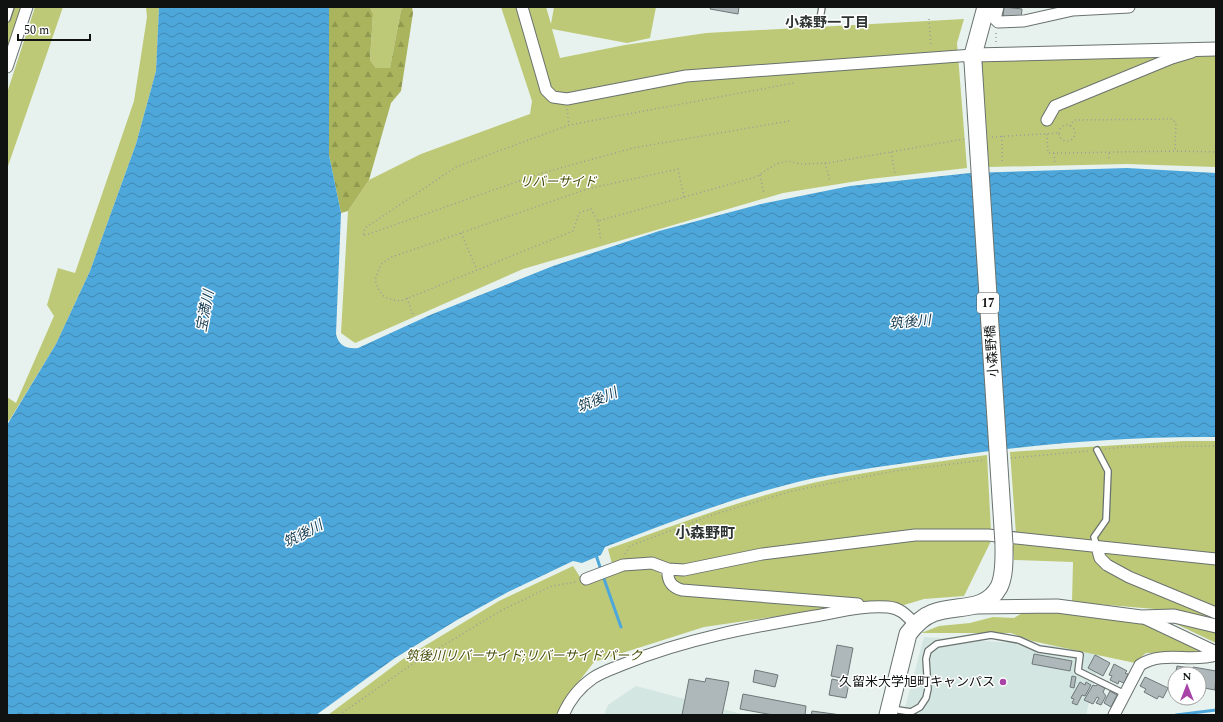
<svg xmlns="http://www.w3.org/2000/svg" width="1223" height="722" font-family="Spectral,'Noto Sans JP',serif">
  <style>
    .built { fill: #d4e6e1 }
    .green { fill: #bdc976 }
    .forest { fill: url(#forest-firs) }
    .water { fill: url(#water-waves) }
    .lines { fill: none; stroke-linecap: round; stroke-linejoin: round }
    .stream { stroke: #4ea7db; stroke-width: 3 }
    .building { fill: #aeb7b9; stroke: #6f7879 }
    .service-casing { stroke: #69726f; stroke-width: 8 }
    .minor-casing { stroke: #69726f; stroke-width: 13 }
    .tertiary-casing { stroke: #69726f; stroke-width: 15 }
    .primary-casing { stroke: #69726f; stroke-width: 19 }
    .path { stroke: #979f9c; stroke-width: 1.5; stroke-dasharray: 1 3; stroke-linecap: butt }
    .service { stroke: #fff; stroke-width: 5.5 }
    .minor { stroke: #fff; stroke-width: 11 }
    .tertiary { stroke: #fff; stroke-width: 13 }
    .primary { stroke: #fff; stroke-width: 17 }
    .primary-bridge-casing { stroke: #69726f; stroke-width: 19; stroke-linecap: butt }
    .primary-bridge { stroke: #fff; stroke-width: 17 }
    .poi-dot { fill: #aa43a7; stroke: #fff; stroke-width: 1.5 }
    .labels { text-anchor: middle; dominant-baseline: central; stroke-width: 3; stroke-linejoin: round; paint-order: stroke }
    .shield { fill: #fff; stroke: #575958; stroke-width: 1 }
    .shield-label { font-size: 12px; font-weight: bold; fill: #0f1211 }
    .park-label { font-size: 13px; font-style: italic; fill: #464d08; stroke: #fff }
    .street-label { font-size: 13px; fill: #0f1211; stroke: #fff }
    .poi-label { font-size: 13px; fill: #0f1211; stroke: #fff; text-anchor: end }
    .neighbourhood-label { font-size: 14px; font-weight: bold; fill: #2d3432; stroke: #fff }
    .water-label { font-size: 14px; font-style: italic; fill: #163c52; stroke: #fff }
    .quarter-label { font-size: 15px; font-weight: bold; fill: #2d3432; stroke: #fff }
  </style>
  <defs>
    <pattern id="forest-firs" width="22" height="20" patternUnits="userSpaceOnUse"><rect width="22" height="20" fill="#a9b45c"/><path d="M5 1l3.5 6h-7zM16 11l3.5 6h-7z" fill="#909a4f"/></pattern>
    <pattern id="water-waves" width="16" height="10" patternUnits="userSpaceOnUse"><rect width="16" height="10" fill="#4ea7db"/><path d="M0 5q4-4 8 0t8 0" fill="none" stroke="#3f87b0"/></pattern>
  </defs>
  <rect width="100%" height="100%" fill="#e7f1ee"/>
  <path class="built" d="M924 637 1102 649 1086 715H903Z
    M636 686 745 715H604L608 705Z"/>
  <path class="green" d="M7 7H23L7 55Z
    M35 7H63L7 169V93Z
    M146 7H159L156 71 136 144 90 271 56 344 9 421 7 420V397L16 403 54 316 47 305 58 268 75 273 134 101 147 17Z
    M370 7H404L401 10 390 68H376L370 60 373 14Z
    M501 7H546L551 24 554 7H656L650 38 627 43 552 29 560 58 625 45 706 33 964 19 957 43 967 168 870 179 783 193 523 269 355 343 341 333 348 211 369 180 421 154 530 114 532 101Z
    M1216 53V167L1127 164 989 167 981 60Z
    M1183 441H1216V607L1112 563 1103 551 1016 534 1010 452Z
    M987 455 991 532 913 533 680 566C651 557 642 555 612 564L608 549C669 528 730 503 792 488 856 472 922 464 987 455Z
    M917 538 992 539 964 596 924 599 904 605 685 588 674 581 672 573 764 557Z
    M1012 542 1091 549 1102 569 1216 619 1155 609 1072 602 1073 562 1014 560Z
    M573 566 584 583C603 576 644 556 661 574 665 579 668 587 672 592L834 608 704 627 594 662 563 702 559 715H328L403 659 499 601Z
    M1027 610 1137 619 1204 652 1146 653 1135 663 1032 641 1011 633H921L939 626 970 623 993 617 1014 618Z
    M1174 623 1216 633V643Z"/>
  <path class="forest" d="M329 7H370L373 14 370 60 376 68H390L401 10 404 7H412L413 13 401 91 391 103 369 180 348 211 341 213 329 155Z"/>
  <path class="water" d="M159 7H329V155L341 213 336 334C339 346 346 349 358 348L430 315 553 266 659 231 761 204 850 186 970 173 1127 168 1216 173V437C1115 436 1013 446 913 462 871 468 827 474 786 485 724 501 665 524 605 547L601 555 582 563 573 561 508 592 457 620 395 658 316 715H7V425L56 344 90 271 136 144 156 71Z"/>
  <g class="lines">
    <path class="stream" d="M596 555 601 570
      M603 576 621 627
      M1176 715 1216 710"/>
  </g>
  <path class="building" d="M711 7H739L738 14 710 9Z
    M1004 7 1022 9 1021 19 1003 18Z
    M837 645 853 648 847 679 831 676Z
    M1034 654 1072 661 1070 671 1032 664Z
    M1095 655 1110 663 1103 676 1088 668Z
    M1114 664 1127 671 1125 673 1128 674 1124 683 1119 681 1118 684 1110 680 1112 676 1109 675Z
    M1177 666 1189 668V673L1176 671Z
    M1193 667 1216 671 1215 690 1199 687V674H1192Z
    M755 670 778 675 775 687 753 682Z
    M1072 676 1076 677 1074 688 1070 687Z
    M1145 677 1168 688 1163 698 1159 696 1157 699 1144 692 1146 689 1140 686Z
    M706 678 729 682 722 715H682L689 679 705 682Z
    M832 679 849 683 846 698 829 695Z
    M1080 682 1085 685 1086 682 1091 685 1085 696 1082 695 1077 705 1072 703 1074 699 1071 698Z
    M1098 684 1105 688 1103 692 1106 696 1101 705 1096 703 1099 698 1097 697 1093 704 1084 700 1093 685 1096 686Z
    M1110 691 1117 695 1111 707 1104 703Z
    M743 694 806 706 805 715H773L740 709Z
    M812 711 841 715H811Z"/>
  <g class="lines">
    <g class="service-casing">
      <path id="service" d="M7 19 11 7
        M820 19 822 7
        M1097 547 1094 537 1106 520 1108 471 1097 450
        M892 709 911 712 920 707 926 698 928 689 926 659 928 651 937 644 991 635 1019 640 1039 649 1080 655 1078 671 1125 694"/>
    </g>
    <g class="minor-casing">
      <path id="minor" d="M522 7 546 90 553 97 567 99 686 76 973 55
        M998 7 995 19 998 22 1024 21 1073 10 1129 7
        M7 67 27 7
        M1047 120 1055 106 1172 58 1192 52
        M1097 547 1100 558 1107 565 1129 577 1216 613
        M668 569C667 581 671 587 682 590L858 604
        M586 579 623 565 652 563 668 569 684 570 762 554 915 535H988L1216 559
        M1142 617 1216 652
        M563 715C569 701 580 687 593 678 602 672 614 668 624 664 685 639 751 627 815 616 838 612 864 605 888 607 901 608 907 616 915 624
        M1114 715 1140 665C1163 650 1191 663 1216 655"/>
    </g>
    <g class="tertiary-casing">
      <path id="tertiary" d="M973 55 1216 49
        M975 607 1057 606 1141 617 1174 616 1216 626"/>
    </g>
    <g class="primary-casing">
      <path id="primary" d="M973 62V55L986 7
        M888 715 908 634C914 626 922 617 933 613 955 604 985 613 999 587 1005 575 1004 557 1004 544"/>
    </g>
    <path class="path" d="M929 19 931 47
      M996 33V43
      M1216 95V89
      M567 109 569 125
      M789 121 633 148 542 173 363 236 365 228 456 167 569 125 794 83
      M1059 133a8 8 0 1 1 16 0a8 8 0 1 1-16 0Z
      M1070 126 1074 120 1172 119 1176 123 1175 151
      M1047 134 1048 153C1104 153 1160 150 1216 152
      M1002 136V164
      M992 137 1059 133
      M891 152 895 173
      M1054 153 1055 162
      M1109 153V161
      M825 163 830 181
      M760 175 764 194
      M684 197 678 169 587 189 392 257 381 264 375 280C381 296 383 299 401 301L573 231 579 213 591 209 598 221 756 177 776 164 788 161 800 164 828 163 964 139
      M598 221 601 241
      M461 233 477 270
      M407 298 413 315
      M1105 449 1123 447 1216 446
      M1011 458 1089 451
      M625 554 630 546 712 515 792 491 894 471 985 460
      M339 715 411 665 502 610 552 586 576 582"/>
    <use href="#service" class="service"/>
    <use href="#minor" class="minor"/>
    <use href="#tertiary" class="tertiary"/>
    <use href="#primary" class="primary"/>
    <g class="primary-bridge-casing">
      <path id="primary-bridge" d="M973 62 1004 544"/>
    </g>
    <use href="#primary-bridge" class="primary-bridge"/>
  </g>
  <circle class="poi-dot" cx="1003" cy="682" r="4"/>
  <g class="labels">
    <rect class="shield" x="977" y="293" width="22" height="20" rx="3"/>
    <g class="shield-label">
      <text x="988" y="303">17</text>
    </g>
    <g class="park-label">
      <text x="558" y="182">リバーサイド</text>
      <text x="524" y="656">筑後川リバーサイド;リバーサイドパーク</text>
    </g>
    <g class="street-label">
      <text transform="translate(992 351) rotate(-94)">小森野橋</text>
    </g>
    <g class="poi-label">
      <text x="995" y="682">久留米大学旭町キャンパス</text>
    </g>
    <g class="neighbourhood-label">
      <text x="827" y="22">小森野一丁目</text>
    </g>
    <g class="water-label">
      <text transform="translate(205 311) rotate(-79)">宝満川</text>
      <text transform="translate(910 322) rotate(-5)">筑後川</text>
      <text transform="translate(597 400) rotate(-23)">筑後川</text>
      <text transform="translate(303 534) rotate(-28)">筑後川</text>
    </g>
    <g class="quarter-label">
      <text x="705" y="533">小森野町</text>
    </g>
  </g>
  <rect width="1223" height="722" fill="none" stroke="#0f1211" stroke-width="16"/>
  <g transform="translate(1187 686)"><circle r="19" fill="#ffffff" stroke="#9fa0a0"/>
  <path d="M0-3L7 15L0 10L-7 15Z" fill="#aa43a7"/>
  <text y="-6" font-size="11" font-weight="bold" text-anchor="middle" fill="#0f1211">N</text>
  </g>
  <path d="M18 34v6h72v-6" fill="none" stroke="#0f1211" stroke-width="2"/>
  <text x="24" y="34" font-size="12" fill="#0f1211" stroke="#ffffff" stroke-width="3" paint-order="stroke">50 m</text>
</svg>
